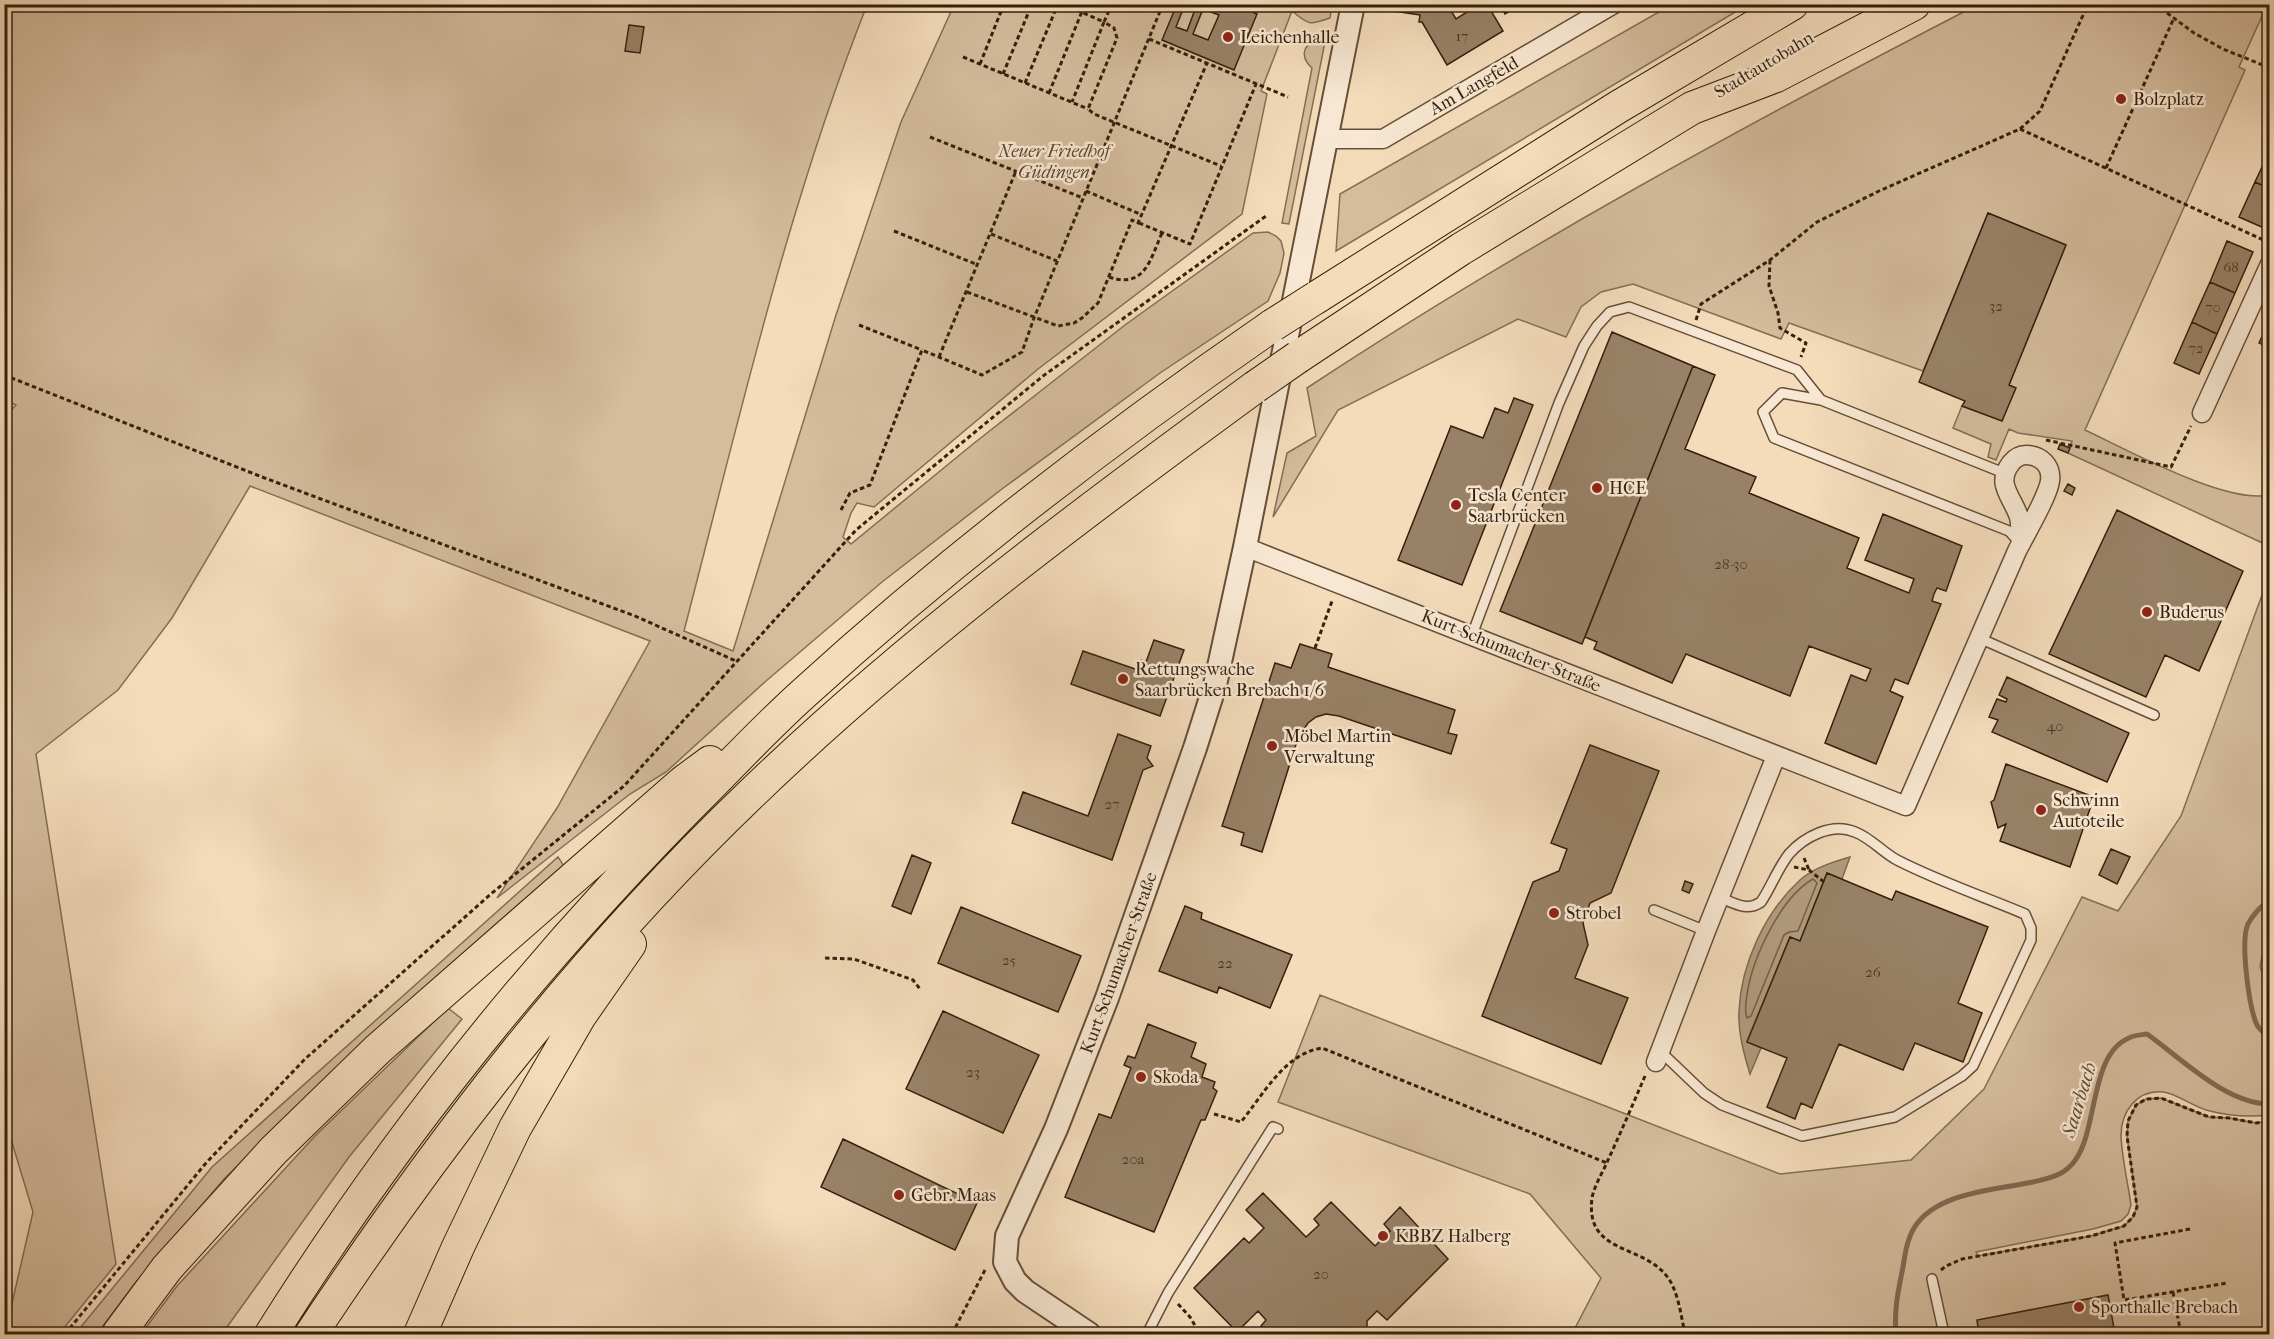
<svg xmlns="http://www.w3.org/2000/svg" width="2274" height="1339" font-family="'IM FELL French Canon',serif">
  <style>
    .green { fill: #d4bc9d; stroke: #846e54; stroke-width: 1.5 }
    .water { fill: #b39c80; stroke: #816a52; stroke-width: 1.5 }
    .lines { fill: none; stroke-linecap: round; stroke-linejoin: round }
    .shore { stroke: #745e46; stroke-width: 1.5 }
    .stream { stroke: #816a52; stroke-width: 5 }
    .building { fill: #988167; stroke: #351f0c; stroke-width: 1.5; fill-rule: evenodd }
    .service-casing { stroke: #654e38; stroke-width: 12 }
    .minor-casing { stroke: #654e38; stroke-width: 21 }
    .tertiary-casing { stroke: #654e38; stroke-width: 26 }
    .motorway-casing { stroke: #351f0c; stroke-width: 34 }
    .path { stroke: #351f0c; stroke-width: 3; stroke-dasharray: 4.5 3; stroke-linecap: butt }
    .service { stroke: #f8e8d3; stroke-width: 9 }
    .minor { stroke: #f8e8d3; stroke-width: 18 }
    .tertiary { stroke: #f8e8d3; stroke-width: 22 }
    .motorway { stroke: #f4dcbb; stroke-width: 32 }
    .motorway-bridge-casing { stroke: #351f0c; stroke-width: 34; stroke-linecap: butt }
    .motorway-bridge { stroke: #f4dcbb; stroke-width: 32 }
    .poi-dot { fill: #8f2418; stroke: #f8e8d3; stroke-width: 2 }
    .labels { text-anchor: middle; dominant-baseline: central; stroke-width: 5; stroke-linejoin: round; paint-order: stroke }
    .number-label { font-size: 15px; fill: #4e3823 }
    .poi-label { font-size: 18px; fill: #351f0c; stroke: #f8e8d3; text-anchor: start }
    .street-label { font-size: 18px; fill: #351f0c; stroke: #f8e8d3 }
    .park-label { font-size: 18px; font-style: italic; fill: #5d4630; stroke: #f8e8d3 }
    .water-label { font-size: 20px; font-style: italic; fill: #614b35; stroke: #f8e8d3 }
  </style>
  <rect width="100%" height="100%" fill="#f4dcbb"/>
  <filter id="stains"><feTurbulence type="fractalNoise" baseFrequency=".00333" numOctaves="4"/><feColorMatrix values="0 0 0 0 .2 0 0 0 0 .09 0 0 0 0 .02 0 0 0 .5 -.17"/></filter>
  <radialGradient id="worn" r=".72"><stop offset=".6" stop-color="#630" stop-opacity="0"/><stop offset="1" stop-color="#630" stop-opacity=".3"/></radialGradient>
  <path class="green" d="M5 5H867C787 207 739 420 684 631L733 651 836 315 901 122 954 5H1332L1330 18C1307 26 1309 24 1292 11L1261 91 1267 94 1242 214 1038 369 874 507 857 503 851 513 843 537 851 544 973 444 1125 325 1253 233 1268 232 1276 236 1281 241 1284 253 1280 273 1268 301 1160 373 1002 489 882 582 766 681 666 772 630 794 497 898 557 808 650 641 250 486 172 618 118 690 36 754 116 1264 59 1334H5L33 1212 4 1116V417L16 405 5 400Z
    M1671 5H1747L1336 251 1340 194Z
    M1977 5H2267L2239 67 2245 70 2085 430C2128 450 2225 504 2269 495V546L2068 453 2072 441 2018 433 2009 429 1996 460 1988 457 1991 444 1953 428 1962 406 2002 420 2015 388 2009 385 2066 245 1988 213 1923 371 1789 323 1781 339 1633 284 1601 292 1581 307 1566 337 1518 319 1338 410 1273 517 1287 453 1316 436 1307 388C1522 246 1749 123 1977 5Z
    M1317 41 1325 42 1289 224 1282 223 1312 68C1301 58 1301 45 1317 41Z
    M2269 576 2270 936 2264 948 2260 966 2269 997V1115C2250 1117 2229 1116 2210 1111 2195 1108 2176 1093 2163 1092 2136 1090 2121 1112 2121 1136 2122 1159 2128 1183 2131 1205L2128 1214 2121 1221 2093 1229 1976 1252 1978 1256 2091 1236 2124 1226 2133 1217 2137 1207 2127 1136 2128 1121 2136 1105 2146 1099 2161 1098 2209 1117 2229 1118 2256 1123 2269 1121V1334H1572L1601 1278 1530 1194 1278 1102 1320 995 1780 1174 1911 1160 1984 1089 2082 897 2118 911 2181 816Z
    M558 857 564 866 323 1081 224 1179 135 1283 97 1334H75L212 1167Z
    M448 1008 462 1019 349 1157 222 1334H141L177 1286 315 1136Z"/>
  <path class="water" d="M1850 857 1842 879 1827 873 1800 941 1790 937 1747 1041 1761 1048 1750 1074C1744 1054 1738 1033 1739 1011 1741 964 1765 912 1800 880 1813 868 1833 862 1850 857Z"/>
  <g class="lines">
    <path class="shore" d="M1813 879 1817 883 1798 931 1789 932 1784 935 1751 1016 1747 1018C1744 1011 1746 1003 1747 995 1752 959 1780 898 1813 879Z"/>
    <path class="stream" d="M2270 899C2261 907 2253 914 2248 924 2240 941 2249 1008 2257 1025 2260 1030 2266 1035 2270 1039
      M1896 1334C1894 1309 1898 1292 1903 1267 1905 1254 1907 1240 1914 1228 1936 1192 1995 1190 2033 1182 2050 1178 2066 1175 2076 1159 2098 1127 2090 1054 2129 1038 2134 1035 2141 1035 2147 1034 2181 1058 2226 1104 2270 1104"/>
  </g>
  <path class="building" d="M1177 4H1234L1257 14 1234 70 1162 40ZM1203 9 1219 15 1208 40 1193 34Z
    M1185 4H1197L1187 31 1176 27Z
    M1395 4H1447L1456 19 1472 9 1470 4H1487L1503 31 1447 65 1422 22H1419L1420 15 1394 11Z
    M1500 4H1522L1505 14Z
    M629 25 644 27 640 53 625 51Z
    M2270 150V189L2255 182Z
    M2255 182 2270 189V216L2264 228 2239 217Z
    M1988 213 2066 245 2009 385 2016 388 2002 421 1962 406 1965 401 1919 382Z
    M2227 241 2253 252 2235 293 2210 282Z
    M2210 282 2235 293 2217 334 2192 322Z
    M2270 320V348L2259 343Z
    M2192 322 2217 334 2199 374 2174 363Z
    M1612 332 1693 366 1582 644 1500 611Z
    M1693 366 1715 375 1685 449 1756 477 1749 493 1859 538 1847 568 1909 593 1914 579 1865 560 1883 514 1962 546 1946 591 1937 588 1934 594 1932 601 1941 604 1908 684 1895 679 1890 691 1903 697 1876 764 1825 743 1851 675 1866 681 1871 669 1809 646 1790 696 1686 654 1672 683 1594 649 1597 642 1585 637Z
    M1514 398 1533 405 1462 585 1398 560 1451 426 1483 438 1495 408 1508 413Z
    M2060 444 2070 448 2068 453 2058 449Z
    M2068 484 2075 488 2072 495 2064 491Z
    M2117 510 2243 571 2199 671 2165 655 2146 697 2049 654Z
    M1154 640 1184 650 1160 716 1071 684 1083 651 1138 670 1141 660 1146 662Z
    M1300 644 1332 654 1328 667 1455 710 1448 733 1457 735 1451 754 1339 716 1326 714 1316 717 1308 723 1298 738 1262 852 1241 845 1244 833 1222 826 1275 663 1291 668Z
    M2007 677 2129 733 2107 782 1992 732 1998 720 1989 717 1997 699 2006 702 2007 699 1999 695Z
    M1118 734 1151 746 1147 758 1153 766 1143 770 1112 860 1012 823 1023 792 1088 816Z
    M1590 745 1659 771 1611 893 1590 903 1583 923 1588 945 1575 978 1628 998 1601 1064 1482 1016 1533 882 1559 871 1567 849 1551 843Z
    M2006 764 2094 797 2070 867 2000 841 2006 824 1998 828 1991 802 1994 800Z
    M2111 849 2130 857 2117 884 2099 875Z
    M912 855 931 863 911 914 892 906Z
    M1827 873 1892 900 1896 891 1988 927 1958 1003 1982 1013 1963 1062 1915 1043 1903 1070 1839 1044 1812 1108 1801 1103 1795 1119 1767 1107 1787 1058 1747 1042 1790 937 1800 941Z
    M1685 881 1693 884 1689 893 1682 890Z
    M1185 906 1202 913 1201 919 1292 955 1270 1008 1219 987 1217 993 1159 971Z
    M961 907 1081 956 1058 1012 938 963Z
    M943 1011 1039 1055 1003 1133 906 1089Z
    M1148 1024 1196 1043 1191 1057 1206 1064 1202 1077 1215 1082 1213 1088 1217 1091 1205 1120H1201L1154 1232 1065 1197 1099 1114 1111 1118 1131 1068 1124 1065 1128 1056 1135 1058Z
    M843 1139 977 1203 955 1250 821 1187Z
    M1263 1193 1306 1237 1319 1225 1314 1219 1331 1202 1375 1246 1390 1231 1384 1224 1400 1207 1448 1259 1387 1320 1377 1311 1367 1321V1334L1269 1333 1261 1326 1266 1320 1258 1311 1237 1332 1194 1288 1244 1238 1249 1243 1264 1228 1246 1210Z
    M2108 1295 2115 1334H1979L1977 1320Z"/>
  <g class="lines">
    <g class="service-casing">
      <path id="service" d="M2004 473 1821 400 1782 393 1763 412 1774 438 2009 531 2019 542
        M1472 635 1559 403 1584 346 1597 326 1610 312 1629 307 1797 370 1821 400
        M1979 638 2154 715
        M1654 910 1706 931
        M1660 1051 1704 1093 1722 1105 1802 1136 1895 1117 1962 1076 1973 1066 2031 940V928L2025 914C1982 896 1938 881 1897 860 1882 852 1871 838 1855 832 1832 822 1804 837 1789 854 1778 868 1771 887 1761 902 1747 912 1734 903 1719 897
        M1932 1279 1944 1334
        M1147 1334 1168 1293 1273 1127 1278 1129"/>
    </g>
    <g class="minor-casing">
      <path id="minor" d="M1326 139H1383L1614 4
        M2202 413 2270 264
        M1245 547 1906 806C1943 721 1980 636 2017 551 2025 535 2048 496 2050 481 2052 466 2041 455 2026 455 2020 455 2015 458 2011 463 1995 484 2012 496 2019 517 2021 525 2020 535 2021 544
        M1656 1062 1706 931 1776 756"/>
    </g>
    <g class="tertiary-casing">
      <path id="tertiary" d="M1089 1334 1025 1291 1015 1281 1005 1262 1007 1236 1056 1129 1107 998 1195 748 1215 685 1245 547 1353 4"/>
    </g>
    <g class="motorway-casing">
      <path id="motorway" d="M1317 297 1618 107 1792 4
        M1298 357 1461 249 1692 108 1776 76 1914 4
        M118 1334 167 1268 273 1151 378 1049 683 782 710 762
        M271 1334C396 1135 544 951 711 785 741 754 771 723 803 694 950 560 1109 438 1273 325
        M311 1334C439 1141 582 956 750 795 905 645 1080 515 1255 387
        M420 1334 458 1247 515 1128 580 1016 630 944"/>
    </g>
    <path class="path" d="M1063 4 1104 22 1072 102
      M1112 4 1104 22 1114 28 1117 38 1088 109 1094 114 1221 166
      M2155 4 2194 33 2223 49 2270 68
      M1267 9 1268 4
      M1149 39 1288 97
      M963 57 1088 109
      M980 64 1004 4
      M1003 74 1032 4
      M1025 83 1058 4
      M1049 93 1085 4
      M2020 129 2270 243
      M930 137 1083 198
      M2106 168 2174 18
      M1086 191 1142 215
      M1139 223 1190 244 1256 84
      M894 231 978 265
      M991 234 1057 261
      M1770 260 1769 286 1778 313 1780 328 1806 343 1801 357
      M1109 277C1145 289 1150 260 1162 233
      M967 292 1058 326 1074 323 1082 318 1098 303 1132 220 1138 223 1207 63
      M1696 320 1701 304 1770 260 1817 222 1879 191 2020 129 2040 111 2088 4
      M859 325 922 350
      M939 357 1016 171
      M4 375 262 477 635 616 736 661
      M2046 440 2171 467 2191 426
      M841 510 850 493 870 485 922 350 982 375 1022 352 1034 318 1163 4
      M1315 648 1332 601
      M1804 858 1809 870
      M1794 867 1809 870 1824 882
      M2270 953 2268 958 2270 973
      M825 958 854 959 913 980 920 989
      M1645 1076C1633 1104 1621 1132 1608 1160 1603 1172 1594 1186 1592 1198 1585 1253 1639 1244 1665 1274 1678 1288 1681 1316 1685 1334
      M1214 1114 1241 1122C1263 1095 1285 1053 1322 1048L1607 1163
      M2190 1229 2115 1243 2124 1300 2227 1283
      M1941 1270 1946 1266 1962 1259 2091 1236 2124 1226 2133 1217 2137 1207 2127 1136 2128 1121 2136 1105 2146 1099 2161 1098 2209 1117 2229 1118 2256 1123 2270 1121
      M2173 1292 2181 1334
      M1178 1304 1190 1317 1200 1334
      M65 1334 206 1163 305 1059 492 893 624 786 856 530 1043 376 1266 216
      M952 1334 986 1268
      M1260 1334 1263 1332"/>
    <use href="#service" class="service"/>
    <use href="#minor" class="minor"/>
    <use href="#tertiary" class="tertiary"/>
    <use href="#motorway" class="motorway"/>
    <g class="motorway-bridge-casing">
      <path id="motorway-bridge" d="M1273 325 1317 297
        M1255 387 1298 357"/>
    </g>
    <use href="#motorway-bridge" class="motorway-bridge"/>
  </g>
  <g class="poi-dot">
    <circle cx="1228" cy="37" r="6"/>
    <circle cx="2121" cy="99" r="6"/>
    <circle cx="1597" cy="488" r="6"/>
    <circle cx="1456" cy="505" r="6"/>
    <circle cx="2147" cy="612" r="6"/>
    <circle cx="1123" cy="679" r="6"/>
    <circle cx="1272" cy="746" r="6"/>
    <circle cx="2041" cy="810" r="6"/>
    <circle cx="1554" cy="913" r="6"/>
    <circle cx="1141" cy="1077" r="6"/>
    <circle cx="899" cy="1195" r="6"/>
    <circle cx="1383" cy="1236" r="6"/>
    <circle cx="2079" cy="1307" r="6"/>
  </g>
  <g class="labels">
    <g class="number-label">
      <text x="1462" y="36">17</text>
      <text x="2231" y="267">68</text>
      <text x="1996" y="306">32</text>
      <text x="2213" y="307">70</text>
      <text x="2196" y="348">72</text>
      <text x="1731" y="564">28-30</text>
      <text x="2055" y="726">40</text>
      <text x="1112" y="804">27</text>
      <text x="1009" y="960">25</text>
      <text x="1225" y="963">22</text>
      <text x="1873" y="972">26</text>
      <text x="973" y="1072">23</text>
      <text x="1133" y="1159">20a</text>
      <text x="1321" y="1274">20</text>
    </g>
    <g class="poi-label">
      <text x="1240" y="37">Leichenhalle</text>
      <text x="2133" y="99">Bolzplatz</text>
      <text x="1609" y="488">HCE</text>
      <text x="1468" y="495">Tesla Center<tspan x="1468" dy="21">Saarbrücken</tspan></text>
      <text x="2159" y="612">Buderus</text>
      <text x="1135" y="669">Rettungswache<tspan x="1135" dy="21">Saarbrücken Brebach 1/6</tspan></text>
      <text x="1284" y="736">Möbel Martin<tspan x="1284" dy="21">Verwaltung</tspan></text>
      <text x="2053" y="800">Schwinn<tspan x="2053" dy="21">Autoteile</tspan></text>
      <text x="1566" y="913">Strobel</text>
      <text x="1153" y="1077">Skoda</text>
      <text x="911" y="1195">Gebr. Maas</text>
      <text x="1395" y="1236">KBBZ Halberg</text>
      <text x="2091" y="1307">Sporthalle Brebach</text>
    </g>
    <g class="street-label">
      <text transform="translate(1764 65) rotate(-31)">Stadtautobahn</text>
      <text transform="translate(1474 86) rotate(-30)">Am Langfeld</text>
      <text transform="translate(1511 651) rotate(22)">Kurt-Schumacher-Straße</text>
      <text transform="translate(1119 963) rotate(-70)">Kurt-Schumacher-Straße</text>
    </g>
    <g class="park-label">
      <text x="1054" y="151">Neuer Friedhof<tspan x="1054" dy="21">Güdingen</tspan></text>
    </g>
    <g class="water-label">
      <text transform="translate(2079 1100) rotate(-73)">Saarbach</text>
    </g>
  </g>
  <rect width="2274" height="1339" fill="none" stroke="#f4dcbb" stroke-width="24"/>
  <rect x="6" y="6" width="2262" height="1327" fill="none" stroke="#351f0c" stroke-width="3"/>
  <rect x="12" y="12" width="2250" height="1315" fill="none" stroke="#351f0c" stroke-width="1.5"/>
  <rect width="100%" height="100%" filter="url(#stains)"/>
  <rect width="100%" height="100%" fill="url(#worn)"/>
</svg>
